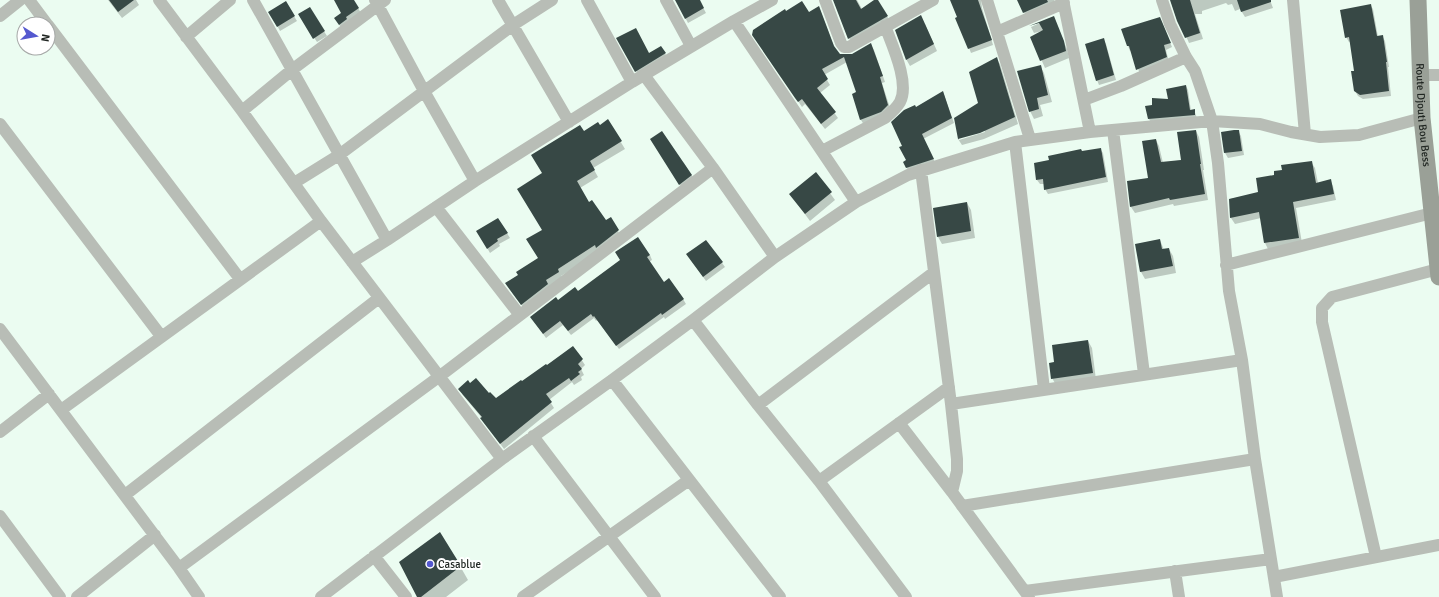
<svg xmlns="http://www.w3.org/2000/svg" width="1439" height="597" font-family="Signika,sans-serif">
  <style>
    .shadow { fill: #0003; fill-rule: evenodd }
    .building { fill: #374845 }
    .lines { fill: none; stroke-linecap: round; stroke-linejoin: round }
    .minor { stroke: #b8bdb6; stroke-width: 12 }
    .secondary { stroke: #9aa097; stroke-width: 17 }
    .poi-dot { fill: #5458cf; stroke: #fff; stroke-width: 1.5 }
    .labels { text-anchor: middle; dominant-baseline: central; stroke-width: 4; stroke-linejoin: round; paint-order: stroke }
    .street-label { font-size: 11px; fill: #202622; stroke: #fff }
    .poi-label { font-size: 11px; fill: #202622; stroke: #fff; text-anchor: start }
  </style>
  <rect width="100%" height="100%" fill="#ebfcf1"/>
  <path class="shadow" d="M108 0H136L139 5 122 18Z
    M335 0H353L361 13 342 29 335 18 343 13Z
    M676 0H699L706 13 688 23Z
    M834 0H857L862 9 876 0 890 21 851 43Z
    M951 0H981L982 8 993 45 971 53Z
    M1018 0H1054L1055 2 1026 16Z
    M1171 0H1270L1273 8 1245 17 1240 9 1235 11 1232 4 1228 5 1226 3 1202 11V14H1195L1203 39 1189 43Z
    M285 2 297 21 280 31 270 12Z
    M1370 5 1373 9 1378 37 1382 36 1385 41 1389 67H1388L1391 96 1363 99 1358 96 1355 91V72L1351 41 1349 42 1346 37Z
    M819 7 835 49 840 55H853L871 45 874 50 885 82 882 83 891 111 864 125 861 120 853 94 858 93 847 62 824 75 830 85 820 93 838 118 825 129 805 104 802 107 757 41 786 12 809 14Z
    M309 8 327 36 317 42 299 15Z
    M1053 17 1067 49 1069 58 1045 68 1032 38 1042 31 1034 33 1031 27Z
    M1162 23 1172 47 1166 50 1169 62 1140 74 1131 50 1130 51 1128 46 1123 30Z
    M925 24 937 51 910 66 906 59Z
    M618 38 649 55 661 47 669 60 640 78Z
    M1103 39 1106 44 1116 80 1099 85 1097 80Z
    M996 58 1000 64 1018 124 984 139 962 145 958 139 979 103ZM984 130 985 132 959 140V138Z
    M1040 66 1044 73 1052 102 1040 105 1043 116 1034 119 1030 111Z
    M1186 86 1188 90 1191 111 1194 110 1197 118 1151 123 1149 119Z
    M943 92 954 123 923 139 936 164 909 172 904 162 907 161 904 146 915 108Z
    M608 121 625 149 593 168 598 177 580 188 589 203 606 222 611 219 622 238 561 276 562 279 526 311 506 284 519 275 539 259 544 230 543 174 583 132 599 126Z
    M1196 131 1199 137 1204 170H1203L1208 200 1174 206 1173 204 1135 213 1131 207 1128 182 1150 179 1156 140 1159 146 1163 163 1182 160Z
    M1238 131 1241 136 1244 155 1228 158 1225 153 1222 133Z
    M651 139 684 163 694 179 682 188Z
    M1100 149 1103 153 1108 182 1048 194 1045 189V184H1040L1037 180 1082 152Z
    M1311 162 1315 168 1318 183 1330 180 1333 186 1336 200 1296 208 1302 243 1268 249 1265 243 1261 218 1235 224 1231 218 1230 199 1260 193 1275 176Z
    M816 174 835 200 810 221 790 194Z
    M967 203 971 210 975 238 942 244 938 237Z
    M498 219 510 238 499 244 500 246 490 253 478 232Z
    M1160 240 1164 250 1169 249 1173 256 1176 273 1145 279 1141 272 1136 245Z
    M706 241 725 267 706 281 690 259Z
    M650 255 652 260 649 262 664 283 683 299 686 304 665 319 664 317 619 349 597 320 596 321 594 318 571 335 563 325 546 338 534 321 557 301Z
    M1088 341 1092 348 1096 380 1056 385 1052 378Z
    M573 347 585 365 581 369 584 375 581 377 582 380 574 385 572 382 549 400 554 408 504 449 485 423 482 418 462 394H489L496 400 546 366Z
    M460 566 468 580 446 597H418Z"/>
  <path class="building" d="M109 0H134L118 12Z
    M334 0H354L359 8 346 17 347 19 339 25 334 18 341 13Z
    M675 0H700L704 8 685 19Z
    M833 0H856L861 9 874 0H878L888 16 848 39Z
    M950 0H978L992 40 968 49 955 18 957 17Z
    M1017 0H1047L1048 2 1023 13Z
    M1170 0H1190L1200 33 1185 38 1177 21Z
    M1237 0H1271V2L1241 12Z
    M286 1 295 16 277 27 268 12Z
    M802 1 809 12 819 6 834 46 840 54H852L871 43 883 76 880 77 888 105 881 112 860 120 852 94 856 92 844 57 822 69 828 79 817 88 836 112 821 124 802 99 798 102 795 98 752 35 753 30 785 9 786 11Z
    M1371 4 1377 36 1383 35 1387 62H1386L1389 91 1360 95 1354 91 1351 71H1354L1349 37 1345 38 1340 10Z
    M310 7 325 31 313 39 298 14Z
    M921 15 934 44 906 60 895 30Z
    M1054 16 1064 41 1066 51 1040 61 1030 37 1043 30 1039 23 1029 26Z
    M1160 17 1171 43 1164 45 1167 57 1136 70 1129 46H1127L1121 29Z
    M636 28 649 53 661 46 666 53 635 72 616 38Z
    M1104 38 1114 75 1096 81 1085 44Z
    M997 57 1015 117 980 133 958 139 954 118 978 103 969 72Z
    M1041 65 1048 95 1037 98 1039 109 1029 112 1017 71Z
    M1186 85 1190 110 1195 109V115L1148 119 1145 106 1152 105V98L1168 99 1166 89Z
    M943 91 952 118 922 134 934 159 906 168 903 162 906 160 899 147 902 146 891 122 904 110 915 105 916 107Z
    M608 119 622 141 590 161 595 170 577 181 589 202 592 200 606 220 611 217 619 230 596 248 595 245 558 269 559 272 546 280 548 284 521 305 505 283 518 275 516 272 538 258 526 239 542 230 517 189 542 173 531 155 580 125 584 131 598 122 600 125Z
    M1196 130 1201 164H1200L1205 194 1170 200 1169 198 1130 207 1127 181 1148 178 1142 141 1156 139 1161 162 1181 160 1177 132Z
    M1234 130H1239L1242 151 1224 153 1221 132Z
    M662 131 692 175 679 185 650 139Z
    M1101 148 1106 177 1044 190 1043 179 1036 180 1034 163 1049 160 1048 156 1081 149 1082 151Z
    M1312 161 1316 183 1331 179 1334 194 1293 202 1299 238 1264 243 1259 212 1230 218 1229 199 1258 192 1256 178 1274 175V171L1282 170 1281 165Z
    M816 172 832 192 805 214 789 194Z
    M967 202 971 231 937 237 933 208Z
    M498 218 508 233 497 239 498 241 487 249 476 231Z
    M638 237 650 255 647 257 664 282 669 278 684 299 662 315 661 313 616 346 594 316 593 317 591 314 568 331 560 321 543 334 530 317 556 297 558 300 575 287 578 291 620 260 615 252Z
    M1160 239 1162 249 1169 248 1173 266 1140 272 1135 244Z
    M706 240 723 262 703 277 686 254Z
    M1088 340 1093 373 1051 379 1049 363 1054 362 1052 345Z
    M573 346 583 359 578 364 582 369 578 372 580 374 571 381 569 378 546 394 552 402 500 444 480 418 482 417 458 389 468 380 470 383 476 378 489 393 490 392 496 398 521 380 522 381 546 364 547 365Z
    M440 532 461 566 421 597H417L399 562Z"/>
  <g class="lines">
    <path class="minor" d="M29 0 47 24
      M159 0 242 111 321 221 502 459
      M253 0 387 240
      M375 0 424 91 475 181
      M498 0 569 122
      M587 0 632 82
      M666 0 691 46
      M825 0 841 43 844 47H849L933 0
      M987 0 1030 139
      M1063 0 1090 132
      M1162 0 1170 24 1186 57 1195 71 1212 121 1218 163 1229 291 1242 360 1255 459 1277 597
      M1293 0 1305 134
      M0 16 20 0
      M734 21 856 202
      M48 25 240 279
      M997 32 1064 3
      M186 37 230 0
      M644 75 713 168 775 257
      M1421 75H1439
      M1084 100 1121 86 1186 57
      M242 111 293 69 385 0
      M0 124 161 336
      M1113 130 1144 374
      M1015 142 1044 389
      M822 151 885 118C891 113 896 109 900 102 910 83 892 45 885 26
      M921 170 951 404 957 459V471L952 492
      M294 183 339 155 513 25 552 0
      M436 207 519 314
      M352 262 387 240 475 181 632 82 734 21 772 0
      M1226 265 1432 213
      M693 320 758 405 819 481 906 597
      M0 329 179 568 199 597
      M612 380 780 597
      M951 404 1242 360
      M758 405 933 273
      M61 410 321 221
      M899 423 952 492 1029 597
      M0 432 49 394
      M533 436 655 597
      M819 481 949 387
      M125 495 379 298
      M962 506 1255 459
      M0 516 60 597
      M374 556 406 597
      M1376 557 1322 322V308L1332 297 1438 269
      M179 568 440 376 713 168
      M1175 571 1179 597
      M1274 577 1439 545
      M1025 591 1271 559
      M77 597 155 535
      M321 597 502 459 612 380 693 320 775 257 856 202 908 175 1015 142 1090 132 1212 121 1260 124 1291 132 1320 137 1359 135 1422 118
      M523 597 689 480"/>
    <path class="secondary" id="s1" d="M1418 0 1422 118 1439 277"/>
  </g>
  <circle class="poi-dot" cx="430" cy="564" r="4"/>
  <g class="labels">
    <g class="street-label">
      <text stroke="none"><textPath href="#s1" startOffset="115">Route Djouti Bou Bess</textPath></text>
    </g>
    <g class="poi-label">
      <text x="438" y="564">Casablue</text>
    </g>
  </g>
  <g transform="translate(36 36) rotate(101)"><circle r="19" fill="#ffffff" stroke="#a6a8a7"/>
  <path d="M0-3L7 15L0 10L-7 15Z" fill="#5458cf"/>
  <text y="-6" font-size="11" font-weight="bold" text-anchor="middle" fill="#202622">N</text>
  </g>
</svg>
